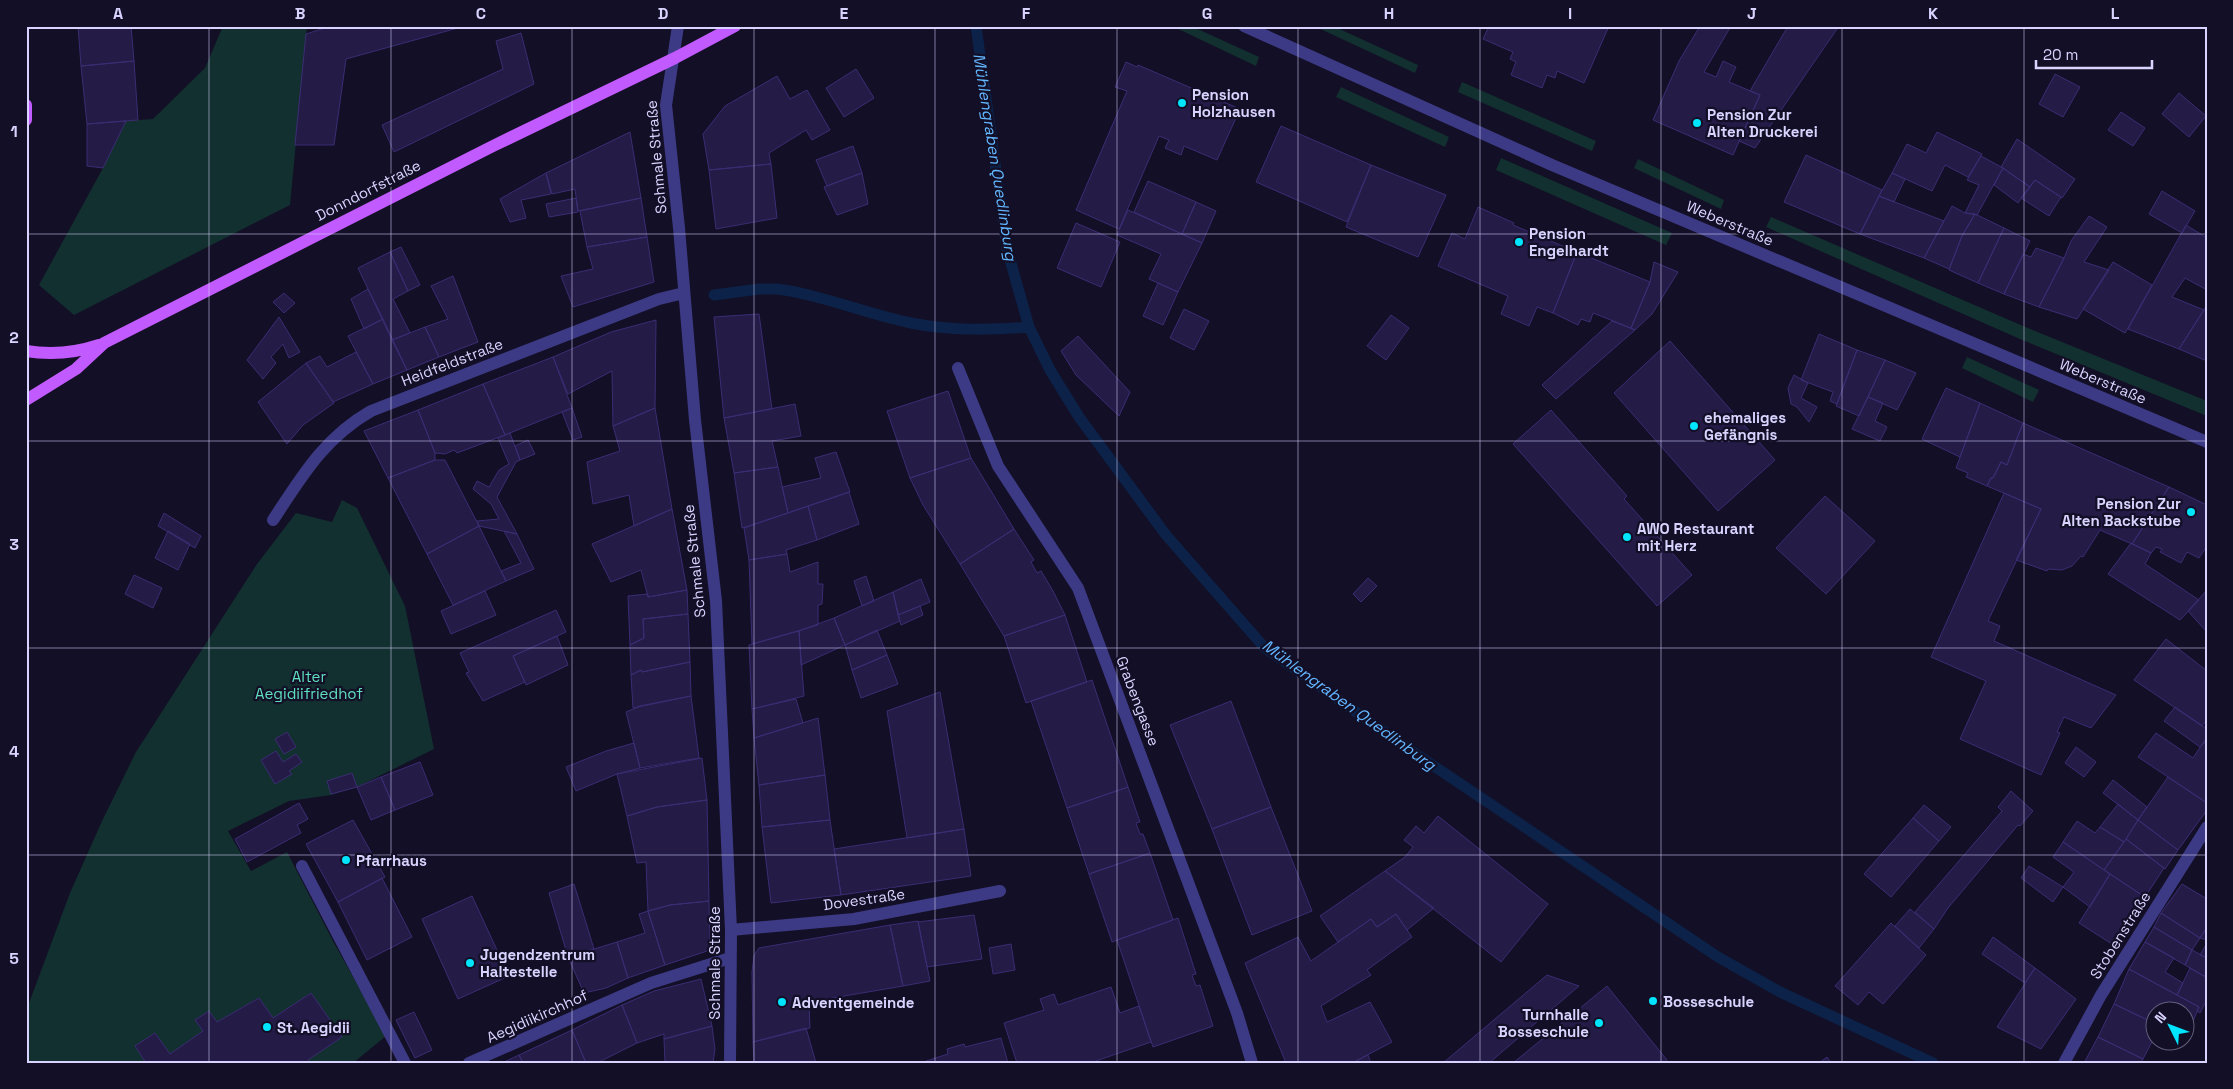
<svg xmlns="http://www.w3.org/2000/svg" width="2233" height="1089" font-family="'Space Grotesk',sans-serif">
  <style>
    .green { fill: #12302f }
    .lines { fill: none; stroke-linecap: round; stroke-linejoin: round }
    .stream { stroke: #0c2248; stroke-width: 11 }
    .building { fill: #241b47; stroke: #3b2d73 }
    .minor { stroke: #3d3a85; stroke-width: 12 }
    .major { stroke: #c25bff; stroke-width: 12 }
    .grid { fill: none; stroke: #d9d4ff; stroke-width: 1; stroke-opacity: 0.55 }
    .poi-dot { fill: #00e5ff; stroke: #130f26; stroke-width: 2 }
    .labels { text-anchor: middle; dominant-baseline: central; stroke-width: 4.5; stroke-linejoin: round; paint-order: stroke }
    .poi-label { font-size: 15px; font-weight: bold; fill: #d9d4ff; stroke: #130f26; text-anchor: start }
    .street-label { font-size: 15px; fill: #d9d4ff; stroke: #130f26 }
    .park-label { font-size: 15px; fill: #5fe0c0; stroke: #130f26 }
    .water-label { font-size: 16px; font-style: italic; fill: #62b6ff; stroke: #130f26 }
    .neatline { fill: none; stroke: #d9d4ff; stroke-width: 2 }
    .grid-label { font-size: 16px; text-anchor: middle; font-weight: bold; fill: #d9d4ff }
  </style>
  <rect width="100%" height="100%" fill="#130f26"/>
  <path class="green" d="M223 26H307L290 205 74 315 39 285 103 168 126 121 153 119 205 68Z
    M1172 26H1191L1259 57 1256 66Z
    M1314 26H1333L1418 65 1415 73Z
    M1462 82 1596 141 1592 151 1458 92Z
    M1341 87 1449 137 1445 147 1336 97Z
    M1501 158 1672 233 1666 245 1496 170Z
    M1638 159 1724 200 1721 209 1634 168Z
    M1771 217 2023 326 2207 401V416L2020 339 1766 227Z
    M1967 357 2039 390 2033 402 1962 368Z
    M342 500 357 508 405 606 434 749 357 787 331 795 289 801 228 831 251 871 287 852 333 941 386 1036 353 1063H310L308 1060 342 1037 311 993 273 1018 258 998 217 1022 209 1011 195 1020 203 1031 170 1054 155 1033 135 1046 146 1063H26V1011L70 893 102 821 136 752 257 564 296 513 332 522Z"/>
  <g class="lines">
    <path class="stream" d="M976 26 1007 249 1029 327 1050 370 1079 417 1166 535 1264 647 1407 748 1718 957 1780 992 1933 1063
      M714 295 759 289H777C823 295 866 314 911 323 951 331 989 330 1029 327"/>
  </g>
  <path class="building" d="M78 26H131L134 61 81 66Z
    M331 26H465L346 59 334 145H295L306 34Z
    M1489 26H1609L1584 83 1557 71 1555 78 1547 75 1542 88 1511 75 1516 62 1510 59 1513 52 1483 39Z
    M1700 26H1731L1704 72 1716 77 1723 61 1736 67 1729 82 1760 95 1733 155 1653 120 1679 61Z
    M1788 26H1839L1755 148 1739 141 1760 95 1750 91Z
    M521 33 534 84 394 152 382 125 503 69 496 41Z
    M134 61 138 120 87 124 81 66Z
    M1126 62 1137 67 1138 65 1240 109 1217 160 1184 146 1181 155 1165 148 1169 140 1159 136 1119 229 1076 210 1127 91 1115 87Z
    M856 69 874 98 844 117 826 88Z
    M2055 74 2080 87 2063 117 2039 104Z
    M777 76 790 99 807 90 830 130 812 140 806 130 769 153 771 164 709 170 703 134 725 106Z
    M2179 93 2206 116 2189 137 2162 114Z
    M2121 112 2145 128 2133 146 2108 130Z
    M126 121 103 168 87 166V124Z
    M1281 126 1371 165 1347 222 1256 182Z
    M630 132 641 198 578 211 575 189 552 194 546 173Z
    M1937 132 1982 154 1968 177 1945 165 1932 191 1892 173 1907 144 1926 153Z
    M2017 139 2075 179 2062 198 2035 180 2030 187 2001 167Z
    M853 146 862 173 827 186 816 160Z
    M1806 155 1882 190 1860 234 1784 202Z
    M1981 156 2003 168 1977 215 1965 213 1979 185 1967 180Z
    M771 164 777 218 716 229 709 170Z
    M1371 165 1446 195 1418 257 1346 227Z
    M2003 168 2030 187 2018 203 1994 185Z
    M546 173 551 194 521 200 526 218 510 222 500 199Z
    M862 173 868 204 837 215 824 187Z
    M1892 173 1905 179 1894 202 1879 196Z
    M2035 180 2061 197 2049 216 2021 198Z
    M1148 181 1196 202 1182 234 1134 212Z
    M2162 191 2195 211 2182 233 2149 214Z
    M1879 196 1944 221 1924 258 1860 234Z
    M576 198 578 212 549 217 546 204Z
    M641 198 647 237 587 247 580 211Z
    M1196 202 1216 211 1202 243 1182 234Z
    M1952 206 1965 213 1975 214 1962 236 1949 269 1924 258Z
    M1478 207 1514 223 1513 225 1577 252 1553 313 1537 307 1529 326 1501 314 1508 296 1438 266 1452 233 1465 239Z
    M1128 210 1202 243 1178 292 1149 279 1161 254 1117 235Z
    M1975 214 2004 228 1978 283 1949 270 1962 236Z
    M2089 216 2107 227 2084 262 2109 270 2077 319 2039 307 2064 258 2071 241Z
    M1076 223 1120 242 1101 287 1057 268Z
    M2186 225 2207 238V290L2185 278 2172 297 2204 310 2179 349 2128 329Z
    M2004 228 2030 241 2004 294 1978 283Z
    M647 237 654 282 573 307 561 276 593 269 587 247Z
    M401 247 420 285 408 291 390 252Z
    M2036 248 2064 258 2039 307 2004 294 2023 254 2031 257Z
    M390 252 408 291 393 299 410 333 392 340 358 268Z
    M1577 252 1650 282 1631 328 1593 313 1590 322 1581 319 1578 325 1553 313Z
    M1654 262 1678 272 1652 314 1635 330 1631 328 1650 282Z
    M2113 262 2152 285 2125 333 2083 309Z
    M453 276 478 342 439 357 425 327 448 319 431 286Z
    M1158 283 1178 292 1163 325 1143 316Z
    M368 289 383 319 364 329 351 299Z
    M284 293 295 303 284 313 273 302Z
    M2207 305V361L2179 349Z
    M1184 309 1209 321 1194 350 1170 338Z
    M759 314 772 409 724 418 714 317Z
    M1391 315 1409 328 1386 360 1367 346Z
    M279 317 300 352 289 358 283 344 271 357 276 363 263 379 247 360Z
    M383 319 407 370 373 384 348 336Z
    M656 320 655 408 613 426 612 371 568 394 553 357 611 332Z
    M1612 321 1635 330 1556 399 1542 385Z
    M425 327 439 357 407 370 392 340Z
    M1819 334 1857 350 1837 404 1830 401 1833 392 1801 380Z
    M1078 336 1130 392 1119 416 1076 375 1061 351Z
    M1670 341 1775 460 1718 511 1614 393Z
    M1857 350 1885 360 1859 416 1836 406Z
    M356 352 373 384 333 402 306 363 320 356 327 367Z
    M553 357 572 408 505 435 483 384Z
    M1885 360 1916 373 1897 410 1868 397Z
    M306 363 334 403 303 425 287 444 258 402Z
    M1794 375 1808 383 1801 398 1817 407 1809 422 1797 407 1791 404 1788 388Z
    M483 384 505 435 457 453 454 450 445 454 435 453 418 410Z
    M1946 388 1980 403 1960 457 1922 439Z
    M948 391 971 458 910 478 887 411Z
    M1868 397 1883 403 1875 421 1887 427 1880 441 1852 429Z
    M1980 403 2023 423 2007 465 2001 462 1993 478H1991L1987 486 1966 477 1968 473 1956 468Z
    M795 404 801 436 772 441 778 467 734 473 724 418Z
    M572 408 582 437 573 440 562 412Z
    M655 408 672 509 634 526 629 495 593 504 587 462 620 451 613 426Z
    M418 410 435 453V460L388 478 364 431Z
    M1551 410 1627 496 1624 499 1692 575 1657 606 1513 444Z
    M2023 423 2169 487 2132 544 2100 530 2083 557 2081 556 2072 566 2062 570 2048 569 2047 571 2016 560 2041 509 1987 486 1991 478H1993L2001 462 2007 465Z
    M510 433 520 460 516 462 497 497 517 534 479 526 477 521 499 519 491 504 473 489 477 481 489 487 499 470 509 464 498 438Z
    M528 440 535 454 520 460 515 446Z
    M836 452 850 492 788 513 782 487 821 478 815 458Z
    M971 458 1014 529 960 564 923 505 910 478Z
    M435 460H445L479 526 427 554 388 478Z
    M778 467 788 513 742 528 734 473Z
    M2169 487 2207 505V546L2199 558 2187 552 2181 563 2160 552 2162 549 2156 547 2151 553 2132 544Z
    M849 492 859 524 817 540 808 506Z
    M2004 493 2041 509 1988 621 2000 626 1994 641 2116 695 2091 728 2064 717 2057 732 2060 733 2041 775 1960 739 1986 681 1931 657Z
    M1825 496 1875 541 1826 594 1776 548Z
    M808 506 817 540 786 550 787 554 749 560 744 528Z
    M672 509 687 590 648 597 641 570 611 582 592 544Z
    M164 513 201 536 195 548 158 526Z
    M479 526 506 581 453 605 427 554Z
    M1014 529 1034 560 1031 562 1037 573 1041 571 1053 591 1065 615 1004 636 960 564Z
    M168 531 190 544 178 570 155 558Z
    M504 531 517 534 534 569 506 581 501 571 521 563Z
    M2131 543 2151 553 2145 564 2199 600 2180 620 2108 574Z
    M787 554 790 572 818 562V584H823L822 604 818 605V625L752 644 749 560Z
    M134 575 162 588 153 608 125 594Z
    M866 576 874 601 862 606 854 581Z
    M1368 578 1377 586 1361 602 1353 594Z
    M921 579 930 602 898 615 893 592Z
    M687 590 688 614 643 619 644 638 630 645 628 596 648 594V597Z
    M2207 590V628L2205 630 2188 611Z
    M485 591 496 615 451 634 441 611Z
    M893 592 900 621 845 645 834 618Z
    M920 606 923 615 901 625 898 615Z
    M556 610 566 632 513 656 525 682 483 701 466 673 469 672 460 653Z
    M688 614 690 662 642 672 641 670 631 675 630 645 644 638 643 619Z
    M1065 615 1087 682 1026 703 1004 636Z
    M834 618 845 645 801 665 799 631Z
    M877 630 887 655 852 670 845 645Z
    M799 631 804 696 752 709 749 645Z
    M557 636 568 665 526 685 513 656Z
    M2166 639 2207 671V720L2202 726 2134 680Z
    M887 655 898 684 861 698 852 670Z
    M690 662 691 696 633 708 631 675 641 670 642 672Z
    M1092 680 1128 787 1067 808 1031 701Z
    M940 692 964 829 907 838 887 711Z
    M691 696 699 758 640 768 626 712 640 706Z
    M796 699 803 723 754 738 752 709Z
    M1231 701 1271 807 1212 829 1170 725Z
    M2175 707 2207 729V740L2200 747 2164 721Z
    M818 718 825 775 759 785 754 738Z
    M287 732 296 747 284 754 275 739Z
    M2156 733 2193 758 2205 740 2207 742V803L2138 757Z
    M634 743 640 768 617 774 576 791 566 767 606 751Z
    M2076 747 2096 762 2084 777 2065 763Z
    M276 751 283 762 296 754 302 762 289 771 292 774 275 784 261 760Z
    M702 758 707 800 657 807 627 816 617 774Z
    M420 762 433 795 395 810 381 777Z
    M352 773 357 787 331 794 327 781Z
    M825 775 830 820 762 827 759 785Z
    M381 777 395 810 371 820 357 787Z
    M2168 777 2207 803V810L2178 850 2138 820Z
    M2113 780 2147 807 2138 820 2103 793Z
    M1128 787 1140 822 1136 823 1140 834H1143L1150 853 1089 874 1067 808Z
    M2011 791 2033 811 2020 826 2018 825 1948 908 1934 929 1915 912 2002 811 1998 807Z
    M707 800 709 901 670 905 648 911 646 862 637 863 627 816 657 807Z
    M299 803 308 819 297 825 301 833 247 862 235 839Z
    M2118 804 2138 820 2124 842 2100 827Z
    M1924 805 1951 827 1939 841 1913 818Z
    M1271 807 1312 911 1252 935 1212 829Z
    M1438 816 1548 904 1501 962 1385 871 1405 857 1413 847 1404 840 1416 826 1424 833Z
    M1913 818 1939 841 1891 897 1864 874Z
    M353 820 385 877 338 902 306 844Z
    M830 820 841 895 771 903 762 827Z
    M2138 820 2178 850 2165 869 2126 839Z
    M2077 821 2095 833 2100 827 2124 842 2104 870 2063 842Z
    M964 829 971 876 841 895 834 849Z
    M2126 839 2164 868 2145 897 2104 870Z
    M2063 842 2110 874 2090 907 2063 887 2074 872 2053 857Z
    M1150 853 1173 920 1112 942 1089 874Z
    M2029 866 2063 887 2053 902 2021 878Z
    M1385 871 1434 908 1407 930 1396 914 1377 927 1371 919 1338 942 1320 916Z
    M2110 874 2143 896 2112 944 2079 923Z
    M382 878 412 937 367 960 338 902Z
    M574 884 594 949 568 957 549 893Z
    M2182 884 2207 899V927L2200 938 2161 913Z
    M472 896 509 976 458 999 422 919Z
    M709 901 710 950 665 965 648 911 670 905Z
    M1910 909 1934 929 1919 948 1895 926Z
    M648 911 665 965 628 978 617 942 645 933 639 914Z
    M2161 913 2200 938 2192 950 2154 927Z
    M1396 914 1412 937 1367 970 1371 975 1321 1006 1327 1022 1370 1002 1392 1042 1352 1063H1286L1245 963 1298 937 1311 961 1371 919 1377 927Z
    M974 915 982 959 927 967 918 922Z
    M1178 918 1196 974 1192 975 1196 986 1200 985 1213 1026 1153 1047 1117 940Z
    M918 921 930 981 903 986 890 925Z
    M1891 923 1926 955 1883 1004 1869 992 1858 1005 1835 986Z
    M890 925 903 986 809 1002 810 1028 753 1042 752 972 754 956 759 948Z
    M2154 927 2192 950 2185 965 2145 942Z
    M2207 927V940L2200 938Z
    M1993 937 2035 968 2025 983 1982 954Z
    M617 942 628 978 606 988 584 993 568 957Z
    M2145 942 2174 958 2165 972 2183 983 2177 995 2129 969Z
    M2207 943V958L2200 955Z
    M1011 944 1015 970 993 974 989 948Z
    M2192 950 2207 958V972L2204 976 2185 965Z
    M2035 968 2076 999 2041 1049 1997 1027Z
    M2190 968 2207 978V999L2200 1013 2197 1011 2199 1007 2177 995Z
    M2129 969 2199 1007 2186 1038V1012H2156V1024L2114 1004Z
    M1547 975 1579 986 1489 1063H1443Z
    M701 979 712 1026 664 1039V1034L637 1043 622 1005 654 991Z
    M1607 986 1667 1060 1665 1063H1513Z
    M1111 987 1120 1013 1139 1006 1151 1042 1090 1063H1017L1004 1023 1044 1010 1040 999 1054 994 1058 1005Z
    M311 993 342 1037 308 1060 310 1063H146L135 1046 155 1033 170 1054 203 1031 195 1020 209 1011 217 1022 259 998 273 1018Z
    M2114 1004 2156 1024V1034L2143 1059 2098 1037Z
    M622 1005 637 1043 597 1063H586L572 1030Z
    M414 1012 432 1050 415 1058 396 1020Z
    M712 1026 715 1049 713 1063H665L664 1039Z
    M806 1028 816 1063H754L753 1042Z
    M572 1030 586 1063H523L519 1055Z
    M2098 1037 2143 1059 2141 1063H2084Z
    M1001 1038 1008 1063H920L948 1054 947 1049 964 1044 965 1047Z
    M519 1055 523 1063H502Z
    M1368 1055 1371 1063H1352Z
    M1827 1057 1831 1063H1819Z"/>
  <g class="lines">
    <path class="minor" d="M678 26 666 105 679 228 695 420 716 601 731 930 730 1063
      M1244 26 1552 165 2207 442
      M958 368 998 466 1078 588 1237 1013 1252 1063
      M273 520C302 476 324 438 371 411L659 299 684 293
      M302 866 405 1063
      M731 930 854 919 1000 891
      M469 1063 651 983 730 958
      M2064 1063 2101 995 2207 827"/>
    <path class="major" d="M26 105V120
      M26 351C51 355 75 353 99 345
      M26 400 76 369 104 343 493 146 675 58 735 26"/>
  </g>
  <path class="grid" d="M209 26V1063M391 26V1063M572 26V1063M754 26V1063M935 26V1063M1117 26V1063M1298 26V1063M1480 26V1063M1661 26V1063M1842 26V1063M2024 26V1063M26 234H2207M26 441H2207M26 648H2207M26 855H2207"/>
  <g class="poi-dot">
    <circle cx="1182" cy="103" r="5"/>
    <circle cx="1697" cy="123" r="5"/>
    <circle cx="1519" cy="242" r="5"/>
    <circle cx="1694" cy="426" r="5"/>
    <circle cx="2191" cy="512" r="5"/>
    <circle cx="1627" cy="537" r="5"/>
    <circle cx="346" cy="860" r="5"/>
    <circle cx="470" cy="963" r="5"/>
    <circle cx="1653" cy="1001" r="5"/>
    <circle cx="782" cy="1002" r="5"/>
    <circle cx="1599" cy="1023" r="5"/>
    <circle cx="267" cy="1027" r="5"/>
  </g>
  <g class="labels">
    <g class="poi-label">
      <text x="1192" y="94">Pension<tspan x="1192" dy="17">Holzhausen</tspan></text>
      <text x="1707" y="114">Pension Zur<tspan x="1707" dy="17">Alten Druckerei</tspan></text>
      <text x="1529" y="233">Pension<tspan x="1529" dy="17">Engelhardt</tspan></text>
      <text x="1704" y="417">ehemaliges<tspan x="1704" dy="17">Gefängnis</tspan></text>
      <text x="2181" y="503" text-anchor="end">Pension Zur<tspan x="2181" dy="17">Alten Backstube</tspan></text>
      <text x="1637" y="528">AWO Restaurant<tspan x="1637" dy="17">mit Herz</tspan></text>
      <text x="356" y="860">Pfarrhaus</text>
      <text x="480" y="954">Jugendzentrum<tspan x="480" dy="17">Haltestelle</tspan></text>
      <text x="1663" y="1001">Bosseschule</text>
      <text x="792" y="1002">Adventgemeinde</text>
      <text x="1589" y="1014" text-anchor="end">Turnhalle<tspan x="1589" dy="17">Bosseschule</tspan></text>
      <text x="277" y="1027">St. Aegidii</text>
    </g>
    <g class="street-label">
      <text transform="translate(656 157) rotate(-95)">Schmale Straße</text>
      <text transform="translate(368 190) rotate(-27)">Donndorfstraße</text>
      <text transform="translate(1730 223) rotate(23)">Weberstraße</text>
      <text transform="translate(452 362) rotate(-21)">Heidfeldstraße</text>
      <text transform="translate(2103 381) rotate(23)">Weberstraße</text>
      <text transform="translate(694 561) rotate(-96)">Schmale Straße</text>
      <text transform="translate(1138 701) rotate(69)">Grabengasse</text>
      <text transform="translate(864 899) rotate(-8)">Dovestraße</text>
      <text transform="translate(2120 935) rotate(-58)">Stobenstraße</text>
      <text transform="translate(714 963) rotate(-90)">Schmale Straße</text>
      <text transform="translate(537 1016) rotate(-24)">Aegidiikirchhof</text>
    </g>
    <g class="park-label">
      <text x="309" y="676">Alter<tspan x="309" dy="17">Aegidiifriedhof</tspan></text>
    </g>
    <g class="water-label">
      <text transform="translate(995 157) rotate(81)">Mühlengraben Quedlinburg</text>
      <text transform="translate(1349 705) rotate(36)">Mühlengraben Quedlinburg</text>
    </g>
  </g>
  <rect width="2233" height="1089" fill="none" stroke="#130f26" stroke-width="55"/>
  <g transform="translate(2170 1026) rotate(312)"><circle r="24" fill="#130f26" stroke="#625e7d"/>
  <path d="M0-4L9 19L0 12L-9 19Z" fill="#00e5ff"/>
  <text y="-8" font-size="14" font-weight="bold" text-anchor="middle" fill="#d9d4ff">N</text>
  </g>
  <path d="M2036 60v8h116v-8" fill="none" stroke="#d9d4ff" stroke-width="2.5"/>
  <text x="2043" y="60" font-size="15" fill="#d9d4ff" stroke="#130f26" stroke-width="4" paint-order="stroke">20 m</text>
  <rect x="28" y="28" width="2178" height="1034" class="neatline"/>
  <g class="grid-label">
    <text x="118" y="19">A</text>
    <text x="300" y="19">B</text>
    <text x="481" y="19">C</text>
    <text x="663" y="19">D</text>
    <text x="844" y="19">E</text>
    <text x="1026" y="19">F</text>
    <text x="1207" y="19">G</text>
    <text x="1389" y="19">H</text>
    <text x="1570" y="19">I</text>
    <text x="1752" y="19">J</text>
    <text x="1933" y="19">K</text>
    <text x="2115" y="19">L</text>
    <text x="14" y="137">1</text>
    <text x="14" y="343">2</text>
    <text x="14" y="550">3</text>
    <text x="14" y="757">4</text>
    <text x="14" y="964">5</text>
  </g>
</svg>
